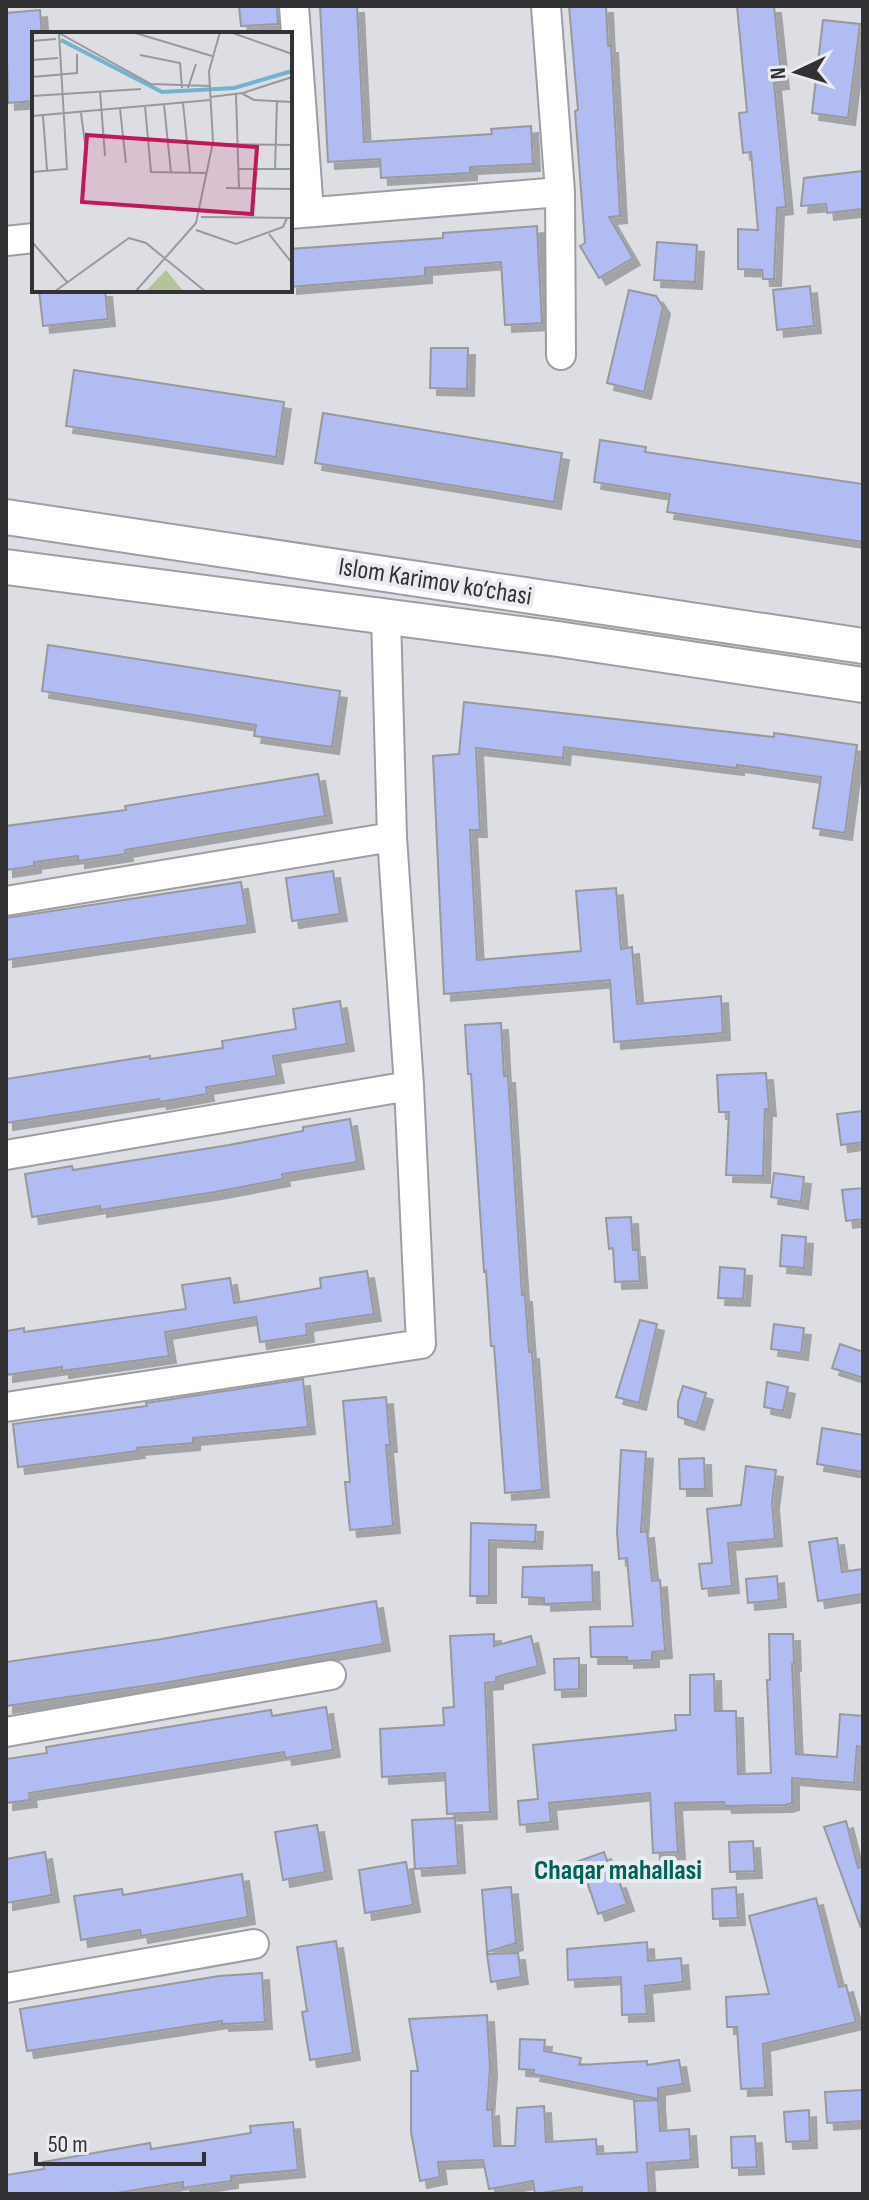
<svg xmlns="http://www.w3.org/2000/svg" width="869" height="2200" font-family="'Sofia Sans Condensed',sans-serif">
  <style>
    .building { fill: #b0bcf2; stroke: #98999e; stroke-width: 2; filter: url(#shadow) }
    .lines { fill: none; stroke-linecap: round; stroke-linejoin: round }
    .minor-casing { stroke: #9d9ea3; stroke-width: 32 }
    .major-casing { stroke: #9d9ea3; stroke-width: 38 }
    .minor { stroke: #fff; stroke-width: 28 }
    .major { stroke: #fff; stroke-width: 34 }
    .labels { text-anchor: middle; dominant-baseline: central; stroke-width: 8; stroke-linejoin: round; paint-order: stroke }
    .street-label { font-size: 26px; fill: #323234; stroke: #eaebf1 }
    .neighbourhood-label { font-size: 28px; font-weight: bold; fill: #016257; stroke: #eaebf1 }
    .inset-river { fill: none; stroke: #74b3d0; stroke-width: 4 }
    .inset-road { fill: none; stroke: #99999d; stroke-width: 2 }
    .view { fill: #c2185b; fill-opacity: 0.15; stroke: #c2185b; stroke-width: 4 }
    .inset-edge { fill: none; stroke: #323234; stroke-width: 4 }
  </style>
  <defs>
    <filter id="shadow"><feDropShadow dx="7" dy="7" stdDeviation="0" flood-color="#0004"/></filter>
  </defs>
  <rect width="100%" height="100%" fill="#dddee3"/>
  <path class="building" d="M239 6H277L278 24 241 26Z
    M320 6H357L364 142 492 134 491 129 531 126 533 164 470 167V173L381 178 380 159 328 162Z
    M569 6H606L608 46H611L620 216 609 217 633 258 599 278 580 246 585 243 575 111 578 110Z
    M737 6H774L782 82 774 83 786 207 777 208 774 279H763L762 270 738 269V229L758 230 751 152 743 153 739 113 747 112Z
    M40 10 42 34H34V101L8 103 6 13Z
    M823 20 860 24 848 118 812 113Z
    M863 171V209L827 213 826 204 801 206 804 178Z
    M537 226 542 323 505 325 501 262 425 268V276L290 287V249L443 238V233Z
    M657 242 697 245 695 282 654 280Z
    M810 286 814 326 777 330 773 290Z
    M39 290H105L108 319 43 326Z
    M629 290 656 296 663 307 644 392 607 383Z
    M431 348H468L467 389 430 388Z
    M74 370 284 402 276 457 66 426Z
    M323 413 562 453 554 502 315 463Z
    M600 440 646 447 645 452 863 484V542L667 512 670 494 594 482Z
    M48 645 340 691 332 747 254 736 256 725 42 691Z
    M464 702 774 737V733L857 745 845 833 813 828 821 777 737 765V768L564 747 563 758 476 748 480 830H470L477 960 581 951 576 891 616 888 621 949 632 947 637 1004 721 996 723 1033 614 1042 610 980 444 994 433 756 459 754Z
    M318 774 325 816 125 850 126 854 78 861V856L34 862V866L6 870V826L126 810 125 806Z
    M333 871 340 914 292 921 286 878Z
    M241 882 248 925 6 960V918Z
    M340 1001 347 1044 273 1056 277 1076 206 1087 207 1094 160 1102 159 1099 6 1123V1079L150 1056V1059L223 1048 222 1041 296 1029 293 1009Z
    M501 1023 504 1076H508L522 1295H525L529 1352H532L542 1490 505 1493 494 1346H491L486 1271 484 1272 471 1074H468L465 1025Z
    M766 1073 769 1109H765L763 1176 726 1175 729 1112H719L717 1075Z
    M862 1111 863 1142 841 1145 837 1114Z
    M350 1119 357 1162 282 1174 283 1179 215 1192 100 1210V1206L32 1217 25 1174 72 1166 73 1170 229 1145 303 1131V1127Z
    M774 1173 804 1177 801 1202 771 1197Z
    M863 1188V1219L846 1221 842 1190Z
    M631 1217 633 1250H638L640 1281 615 1282 613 1248 609 1249 606 1218Z
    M782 1235 806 1237 804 1268 780 1266Z
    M720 1267 745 1269 743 1299 718 1298Z
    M367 1271 374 1314 306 1324 307 1335 260 1342 256 1317 165 1332 169 1356 62 1371V1367L6 1375V1331L24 1328V1332L186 1309 182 1285 230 1278 234 1303 321 1288 320 1278Z
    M640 1320 657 1324 639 1403 616 1397Z
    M774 1324 804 1328 801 1353 771 1349Z
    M840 1344 863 1352V1378L832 1368Z
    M303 1379 308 1427 193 1438V1443L137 1448 138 1451 18 1467 13 1424 147 1406 146 1403Z
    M767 1382 788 1387 783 1411 764 1407Z
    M683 1386 706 1393 697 1423 678 1417V1402Z
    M386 1397 390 1445H386L393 1526 350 1530 345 1482H350L343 1401Z
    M822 1428 863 1435V1472L817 1464Z
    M621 1450 646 1452 641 1532 647 1531 652 1581 660 1580 665 1651 652 1652V1660L627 1661V1657H591L590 1627 633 1626 627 1558 619 1559 617 1532Z
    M704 1458 705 1489H680L679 1459Z
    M746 1466 776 1470 772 1502 775 1539 728 1543 732 1586 702 1589 699 1564 712 1563 707 1509 741 1505Z
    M471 1523 536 1525 535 1542 489 1540V1596H470Z
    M837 1538 842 1572 863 1569V1594L818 1601 809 1542Z
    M592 1565 593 1602 544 1604V1598L522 1597 523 1567Z
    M777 1576 779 1600 748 1603 746 1579Z
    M376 1601 383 1644 164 1683 6 1706V1662L162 1639Z
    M494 1634V1646L531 1636 538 1666 496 1677V1682L485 1683 490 1812 447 1814 445 1773 382 1777 380 1729 444 1725 443 1708 454 1707 450 1636Z
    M769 1634H793L794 1664H792L796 1754 837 1757 840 1714 863 1716 862 1747 857 1746 854 1783 792 1778V1803L785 1805 725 1806 724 1802 675 1803 678 1852 653 1853 650 1793 549 1803 551 1822 520 1825 518 1801 538 1799 533 1745 676 1730 675 1715H690V1675L714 1674 715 1711H736L738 1774 771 1773 767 1680H770Z
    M579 1658V1689L555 1690 554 1659Z
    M326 1707 333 1750 285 1758 284 1752 223 1762 29 1793 30 1800 6 1803V1759L47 1753 46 1747 271 1710 272 1716Z
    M455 1818 458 1866 415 1869 412 1820Z
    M846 1821 858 1868 863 1866 861 1928 824 1827Z
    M317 1825 325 1872 283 1880 275 1832Z
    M753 1841 755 1871 730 1872 729 1842Z
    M45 1852 52 1895 6 1903V1859Z
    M604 1852 615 1882 619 1881 627 1904 598 1914 588 1884 583 1885 576 1862Z
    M406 1862 413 1905 365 1913 359 1870Z
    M242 1874 248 1917 141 1936 140 1930 81 1940 74 1896 122 1889 123 1895Z
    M511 1887 516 1943 487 1952 482 1890Z
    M736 1887 738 1918 713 1919 712 1889Z
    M816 1898 839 1987 846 1985 856 2022 763 2044 765 2088 741 2089 737 2027H727L726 1997 769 1994 749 1916Z
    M336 1941 353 2053 310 2060 302 2012 307 2011 297 1947Z
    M647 1942 648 1961 681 1958 683 1982 645 1986 647 2014 622 2015 621 1977 568 1980 567 1949Z
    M518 1953 521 1977 491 1982 487 1954Z
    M262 1973 265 2022 222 2024V2021L27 2051 20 2009 219 1976Z
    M487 2015 490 2068 487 2110 492 2109 494 2146H515L517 2108 544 2106 546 2142 596 2139 597 2154 637 2152 634 2101 658 2100 660 2131 689 2129 691 2160 647 2163 649 2194H582V2187L535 2194 533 2181 489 2189 483 2160 438 2162 440 2177 420 2181 411 2132V2071H418L409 2019Z
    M520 2039 545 2040 544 2051 581 2058 579 2065 647 2061V2065L679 2060 683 2084 658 2088V2099L533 2074 534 2070 519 2069Z
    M863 2090V2121L827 2123 825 2092Z
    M809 2110 810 2141 786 2142 784 2112Z
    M293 2122 298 2170 231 2176V2181L183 2188V2182L111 2194H6V2175L44 2169 43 2162 150 2143 151 2149 251 2133 250 2126Z
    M755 2136 757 2167 732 2168 731 2137Z"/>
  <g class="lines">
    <g class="minor-casing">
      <path id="minor" d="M294 6 309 212
        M546 6 560 192 561 355
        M290 214 560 192
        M6 241 34 238
        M6 901 392 837
        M6 1155 409 1086
        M6 1407 421 1344 409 1086 392 837 386 616
        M6 1732 331 1675
        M6 1988 254 1944"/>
    </g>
    <g class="major-casing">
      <path id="major" d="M6 517 863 646
        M6 567 558 639 863 685"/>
    </g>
    <use href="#minor" class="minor"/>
    <use href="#major" class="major"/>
  </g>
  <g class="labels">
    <g class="street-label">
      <text transform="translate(435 582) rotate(9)">Islom Karimov ko‘chasi</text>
    </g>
    <g class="neighbourhood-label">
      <text x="618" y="1870">Chaqar mahallasi</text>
    </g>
  </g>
  <g transform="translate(32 32)">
    <rect width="260" height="260" fill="#dddee3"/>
    <path d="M134 238 152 260H113Z" fill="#b3c497"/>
    <path class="inset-river" d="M29 8 130 60 202 56 260 39"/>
    <path class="inset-road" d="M100 0 180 24M198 0 260 22M27 1 119 52 179 54M0 9 24 7M108 23 148 31 150 56M0 28 26 26M0 45 45 41V22M156 56 164 32M68 59 73 124M211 62 222 68 260 70M204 63 207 157M0 64 109 57M178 65 211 61 260 45M151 71 158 140M132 73 139 140M113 74 119 140 174 141M88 77 94 131M49 81 54 119M0 84 178 68M11 84 15 138M185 112 260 113M207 137H260M243 137 245 69M0 140 35 137 27 1M194 156 260 157M169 185 260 186M164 198 204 212 251 195 255 186M237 202 260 231M0 210 36 251M22 260 97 206 114 211 174 260M103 260 164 191 181 110 177 39 188 0"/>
    <path class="view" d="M55 103 225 115 220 182 50 170Z"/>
    <rect width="260" height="260" class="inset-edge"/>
  </g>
  <rect width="869" height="2200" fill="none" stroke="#323234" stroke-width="16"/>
  <g transform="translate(797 72) rotate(266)" stroke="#eaebf1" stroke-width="6" paint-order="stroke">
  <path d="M0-6L14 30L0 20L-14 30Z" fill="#323234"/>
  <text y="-12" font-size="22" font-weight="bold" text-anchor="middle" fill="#323234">N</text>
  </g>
  <path d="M36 2152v12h168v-12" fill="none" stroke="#323234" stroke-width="4"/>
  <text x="48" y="2152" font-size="24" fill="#323234" stroke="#eaebf1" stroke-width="6" paint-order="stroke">50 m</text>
</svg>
